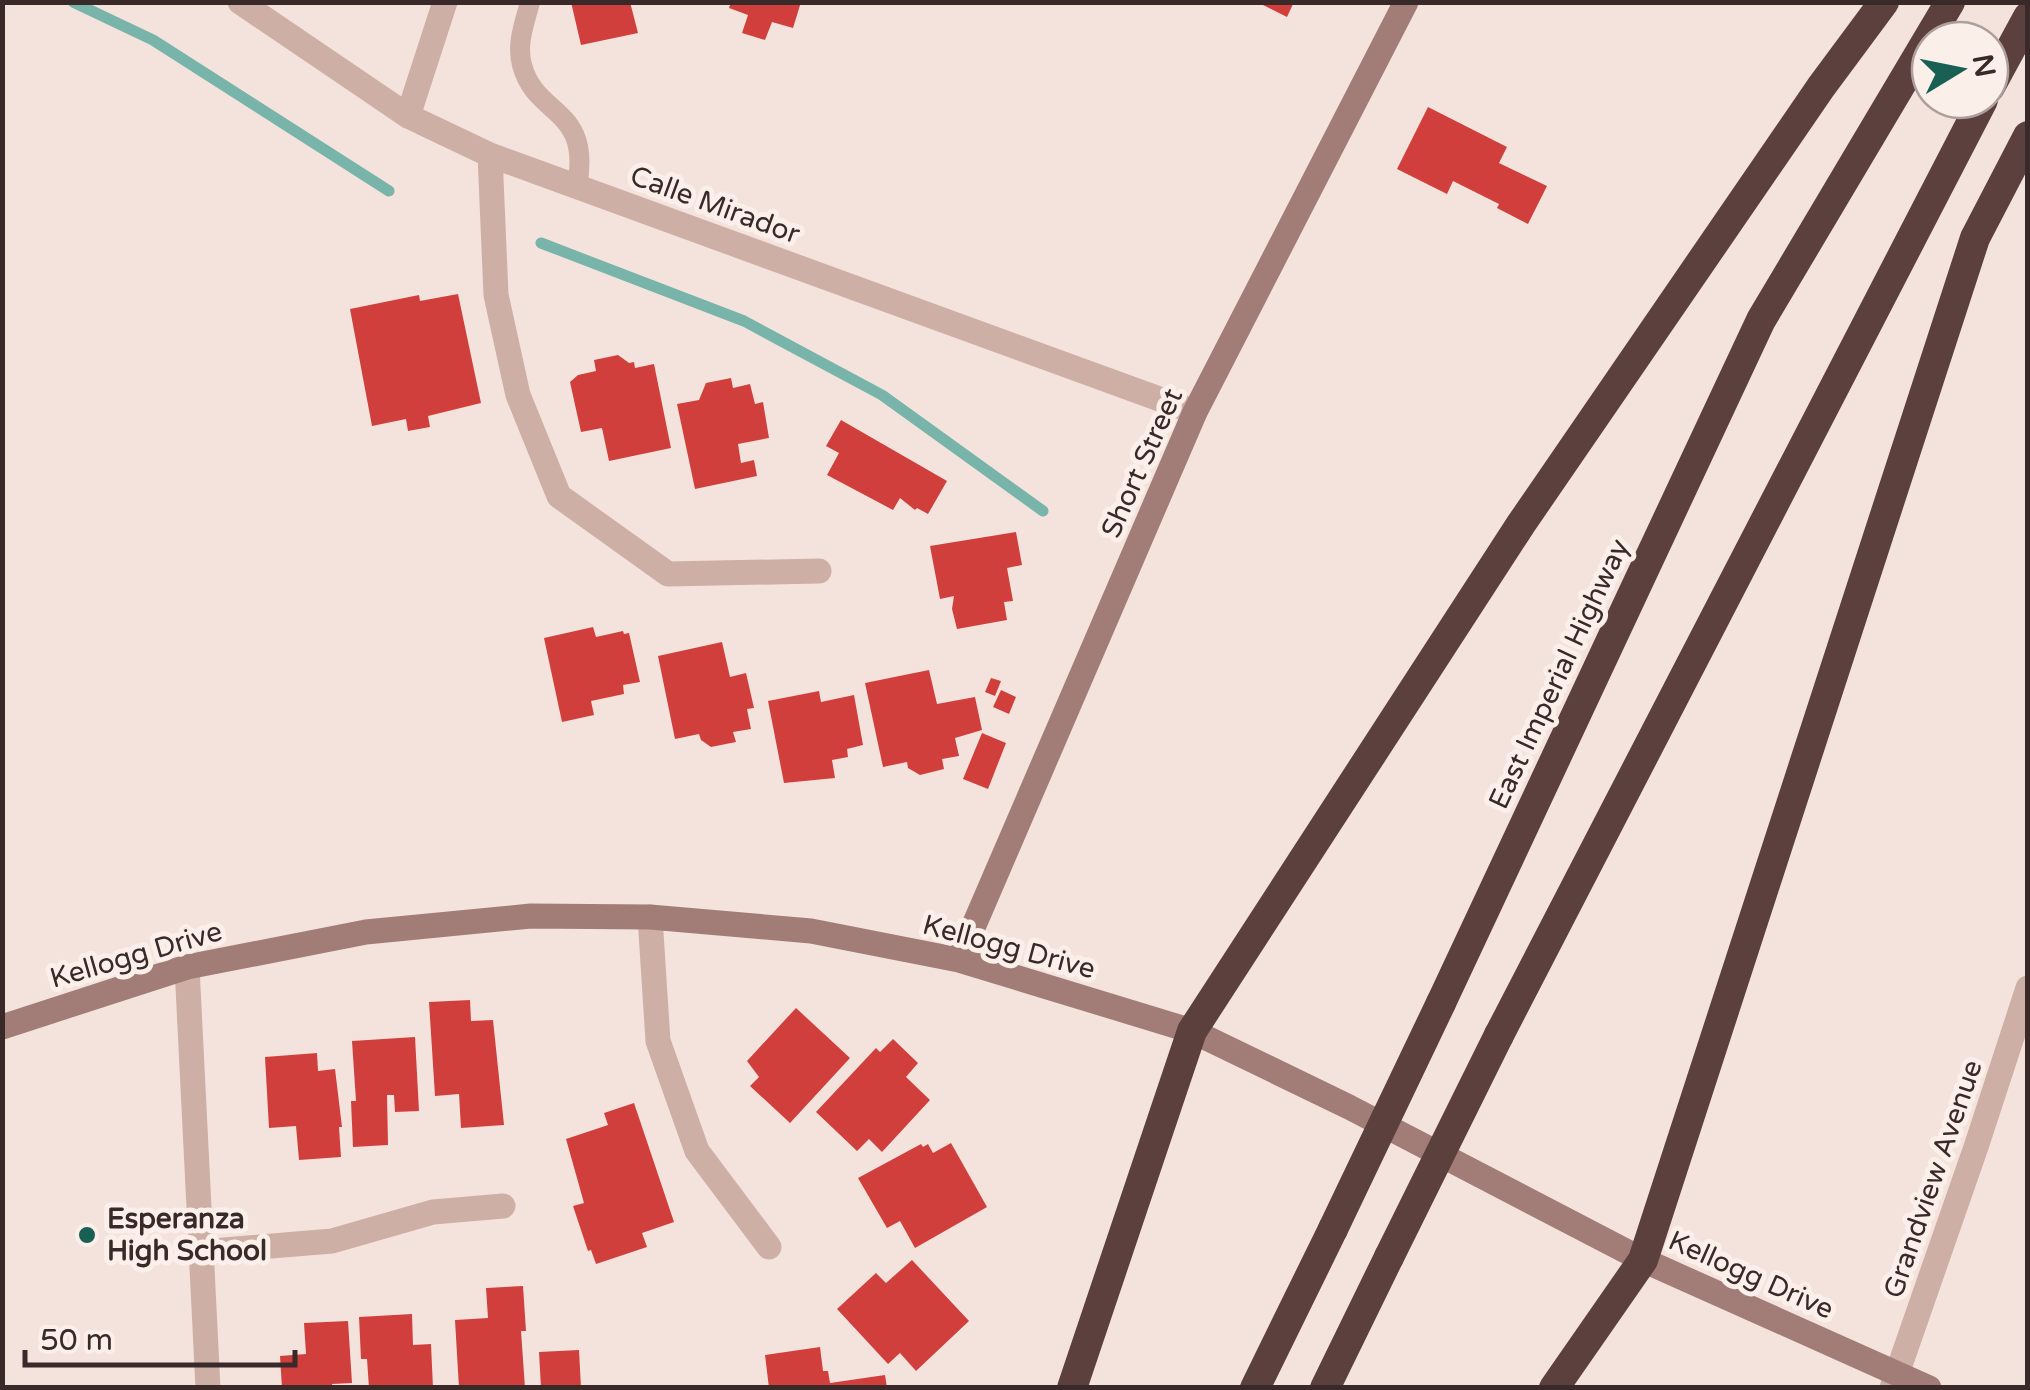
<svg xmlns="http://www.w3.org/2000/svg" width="2030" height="1390" font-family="'Varela Round',sans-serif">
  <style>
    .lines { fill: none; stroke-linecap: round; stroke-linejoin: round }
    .stream { stroke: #78b4a9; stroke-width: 11 }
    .building { fill: #d13f3d }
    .lane { stroke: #ceafa6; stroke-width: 20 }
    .street { stroke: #ceafa6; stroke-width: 25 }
    .secondary { stroke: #a27d77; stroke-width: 25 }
    .highway { stroke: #5b403e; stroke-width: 30 }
    .highway-bridge { stroke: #5b403e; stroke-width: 30 }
    .poi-dot { fill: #195f54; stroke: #fbefe9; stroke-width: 4 }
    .labels { text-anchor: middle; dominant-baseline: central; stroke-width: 10; stroke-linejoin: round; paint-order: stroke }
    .street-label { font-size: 28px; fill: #392928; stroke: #fbefe9 }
    .poi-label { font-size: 28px; font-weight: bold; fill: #392928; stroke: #fbefe9; text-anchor: start }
  </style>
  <rect width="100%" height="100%" fill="#f4e3dc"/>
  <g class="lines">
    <path class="stream" d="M73 2 153 40 389 191
      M541 243 744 321 882 395 1043 511"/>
  </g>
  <path class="building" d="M571 2H630L638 33 581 45Z
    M731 2H801L793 28 772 22 765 40 742 33 748 15 729 8Z
    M1257 2H1294L1287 17Z
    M1428 107 1507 147 1499 163 1547 186 1528 224 1497 208 1499 204 1453 181 1447 194 1397 169Z
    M458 294 481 403 428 416 430 427 408 431 406 419 372 426 350 309 419 295 420 301Z
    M618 355 629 363 634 362 635 368 654 364 671 448 609 461 602 428 581 432 570 382 578 375 596 371 594 360Z
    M731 378 733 388 750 384 755 404 763 402 769 438 738 444 741 463 754 460 757 476 695 489 677 404 699 400 706 383Z
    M841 420 947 481 928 514 917 508 915 510 900 498 893 510 827 475 839 453 826 446Z
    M1016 532 1022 565 1007 568 1013 601 1004 602 1007 620 957 629 952 609 954 596 940 599 930 546Z
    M593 627 596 637 623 631 624 634 629 633 640 682 623 685 624 694 591 701 594 715 562 722 544 638Z
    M722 642 730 677 746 673 754 708 747 709 751 729 733 732 736 742 711 747 701 740 699 734 675 739 658 656Z
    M929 670 937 704 975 697 982 730 955 738 959 756 942 759 944 769 920 775 908 768 907 762 883 767 865 683Z
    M991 678 1001 681 995 696 985 692Z
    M1001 690 1016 697 1009 714 993 707Z
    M819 691 821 702 854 695 863 745 847 749 848 757 832 760 835 778 784 783 768 701Z
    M982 733 1006 743 988 789 963 779Z
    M470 1000 471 1021 493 1020 504 1125 461 1128 459 1094 435 1096 429 1002Z
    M796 1008 850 1058 790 1123 750 1086 759 1077 747 1061Z
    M415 1037 419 1111 395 1112 394 1095H387L388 1145 353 1147 351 1101H356L352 1041Z
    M893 1039 918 1063 906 1077 930 1100 882 1152 869 1139 857 1151 816 1112 876 1048 880 1052Z
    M317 1053 318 1071 335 1069 342 1127H339L341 1157 299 1160 296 1126 269 1128 265 1057Z
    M634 1103 674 1222 642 1233 647 1247 596 1264 591 1250 588 1251 573 1206 584 1203 566 1139 608 1125 604 1113Z
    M951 1143 987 1207 915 1248 900 1221 887 1228 858 1178 921 1144 923 1147 928 1144 933 1153Z
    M912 1260 969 1321 916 1371 900 1353 888 1364 837 1309 876 1273 886 1283Z
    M523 1286 526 1331H521L525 1388H459L455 1320 488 1318 486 1288Z
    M412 1314 413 1345 431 1344 433 1388H369L367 1359H361L359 1317Z
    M348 1321 352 1383 332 1384 333 1388H282L280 1356 306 1354 304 1323Z
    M820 1347 823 1371H828L830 1383 885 1375 887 1388H769L765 1355Z
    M579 1350 581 1388H541L539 1352Z"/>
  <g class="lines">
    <path class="lane" d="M530 2C525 22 516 44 522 65 536 118 592 106 577 187"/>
    <path class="street" d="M240 2 408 116 490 155 1195 412
      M408 116 445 2
      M490 155 496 295 518 395 559 496 668 574 819 571
      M650 917 658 1041 697 1151 769 1247
      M187 967 208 1388
      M201 1252 332 1241 433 1212 503 1206
      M1892 1388 1976 1147 2028 988"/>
    <path class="secondary" d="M959 960 1195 412 1406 2
      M2 1027 187 967 366 932 531 916 650 917 811 931 959 960 1192 1031 1349 1107 1643 1260 1929 1388"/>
    <path class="highway" d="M1990 87 2028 17
      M1441 1003 1761 320 1950 2
      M1499 1035 1983 100
      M1072 1388 1192 1031 1521 524 1821 87 1884 2
      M1255 1388 1333 1229
      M1325 1388 1389 1257
      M1554 1388 1643 1260 1975 238 2028 136"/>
    <path class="highway-bridge" d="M1333 1229 1441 1003
      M1389 1257 1499 1035"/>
  </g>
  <circle class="poi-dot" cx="87" cy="1235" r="10"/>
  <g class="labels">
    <g class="street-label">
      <text transform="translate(715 205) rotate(20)">Calle Mirador</text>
      <text transform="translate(1142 463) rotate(-66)">Short Street</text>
      <text transform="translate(1559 674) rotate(-65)">East Imperial Highway</text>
      <text transform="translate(1009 947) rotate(15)">Kellogg Drive</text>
      <text transform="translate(136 955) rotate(-16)">Kellogg Drive</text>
      <text transform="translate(1933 1179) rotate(-71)">Grandview Avenue</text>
      <text transform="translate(1751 1275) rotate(24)">Kellogg Drive</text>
    </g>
    <g class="poi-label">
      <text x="107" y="1219">Esperanza<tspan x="107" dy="32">High School</tspan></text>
    </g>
  </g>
  <rect width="2030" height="1390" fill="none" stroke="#392928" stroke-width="10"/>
  <g transform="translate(1960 70) rotate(80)"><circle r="48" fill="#fbefe9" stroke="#ada09c" stroke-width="2.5"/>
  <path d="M0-8L18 38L0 25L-18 38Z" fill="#195f54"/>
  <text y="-15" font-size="28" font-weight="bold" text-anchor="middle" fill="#392928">N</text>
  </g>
  <path d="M25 1350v15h270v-15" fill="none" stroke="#392928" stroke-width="5"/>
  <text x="40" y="1350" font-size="30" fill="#392928" stroke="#fbefe9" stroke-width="8" paint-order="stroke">50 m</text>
</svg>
